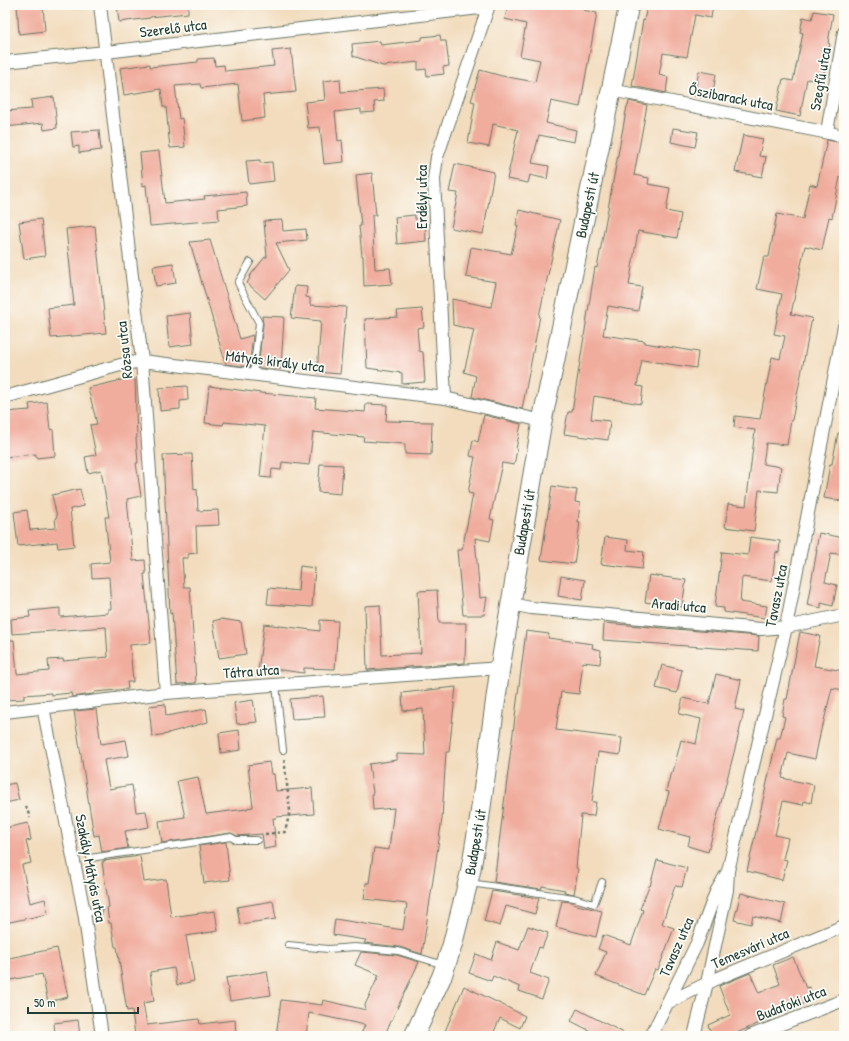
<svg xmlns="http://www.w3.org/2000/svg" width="849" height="1041" font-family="'Patrick Hand',sans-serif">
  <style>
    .building { fill: #f0ac9c }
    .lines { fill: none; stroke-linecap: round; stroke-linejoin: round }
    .service-casing { stroke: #697564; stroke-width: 8 }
    .minor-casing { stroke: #697564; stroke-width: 14 }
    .primary-casing { stroke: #697564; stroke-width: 21 }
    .path { stroke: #697564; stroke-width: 2.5; stroke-dasharray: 3 3; stroke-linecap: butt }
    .service { stroke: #fff; stroke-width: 6 }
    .minor { stroke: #fff; stroke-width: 12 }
    .primary { stroke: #fff; stroke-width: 19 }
    .labels { text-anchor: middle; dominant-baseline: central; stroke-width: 3.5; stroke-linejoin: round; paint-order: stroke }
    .street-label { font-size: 15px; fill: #1f3d34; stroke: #fdfcf7 }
  </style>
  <rect width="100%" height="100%" fill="#fdfcf7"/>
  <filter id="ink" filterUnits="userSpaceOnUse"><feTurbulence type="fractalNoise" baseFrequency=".025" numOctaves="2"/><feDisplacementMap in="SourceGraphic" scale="8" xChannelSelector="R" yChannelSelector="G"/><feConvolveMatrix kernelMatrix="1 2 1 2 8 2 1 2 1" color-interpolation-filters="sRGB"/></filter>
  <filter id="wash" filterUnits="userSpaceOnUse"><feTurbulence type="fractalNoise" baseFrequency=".012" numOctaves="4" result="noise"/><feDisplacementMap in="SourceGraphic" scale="16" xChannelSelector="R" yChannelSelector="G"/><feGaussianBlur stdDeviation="0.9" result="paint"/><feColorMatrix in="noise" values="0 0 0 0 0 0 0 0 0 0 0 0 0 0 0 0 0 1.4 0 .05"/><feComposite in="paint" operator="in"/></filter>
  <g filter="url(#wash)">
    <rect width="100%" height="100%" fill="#f2dcbd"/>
    <g id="blocks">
      <path class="building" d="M17 5H43L45 31 19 34Z
        M117 5H188V13L150 17V18L119 22Z
        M508 5H526L539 8 540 5H584L583 10 597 13 580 107 551 101 546 123 576 130 574 142 539 135 532 163 549 166 547 179 530 175 528 183 507 179 518 130 493 124 489 147 468 143 475 102 471 101 480 70 502 76 535 82 540 60 520 56 526 24 505 19Z
        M647 5H713L711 18 695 15 687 57 663 53 659 75 668 77 666 93 632 86 643 20 644 21Z
        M814 11 833 14 828 43 830 44 822 82 807 79 800 116 776 111 783 79 793 81 803 33 800 32 803 17 812 19Z
        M440 35 441 41H446L449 66 443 67 444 74 427 76 426 69 418 70V62L383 66 353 56 352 44 380 41 381 45 422 40V37Z
        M291 49 296 92 263 95 265 118 242 121 238 84 201 88 200 84 175 86 179 119 182 118 185 147 170 148 166 107H163L161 89 124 95 120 68 150 64V67L198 62V59L214 58 215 66 224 65 225 71 274 66 272 51Z
        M699 71 716 74 712 99 694 96Z
        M340 79 341 92 383 89 384 101 374 102 375 112 361 113V109L335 112 338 141 342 140 344 162 324 164 320 127 308 128 305 102 325 100 323 81Z
        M54 97 57 128 44 130 43 123 5 127V111L32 109 31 100Z
        M629 101 647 105 634 175 649 178 648 184 670 188 666 211 681 214 677 238 638 231 629 285 642 287 638 311 608 306 603 335 645 341V343L698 352 696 368 642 360 637 386 643 387 641 404 594 396 591 419 610 421 608 440 564 434 568 412H572L595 267 597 268 627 106H628Z
        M673 128 698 132 695 147 671 142Z
        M99 130 101 150 79 153V146L73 147 71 132Z
        M743 135 763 139 759 156 766 157 762 177 735 172Z
        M827 140 843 143 841 151 844 152V178L840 177 832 218 829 217 822 250 805 246 791 314 812 318 798 390 792 420H791L787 445 766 443 763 464 781 467 778 492 759 490 754 531 725 527 728 504 746 506 755 430 734 427 735 416 760 419 772 357 780 359 785 336 774 334 782 294 757 289 764 257H769L777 214 803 219 810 184 817 186Z
        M159 151 165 203 205 199 204 196 246 192 247 206 218 209 219 220 150 226 146 185 143 186 140 153Z
        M260 160V163L272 162 274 181 249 184 246 161Z
        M455 164 494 172 483 234 451 228 458 193 449 192Z
        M372 173 376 215H372L375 269 390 268 392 284 364 286 363 256H362L359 226H361L356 175Z
        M519 210 560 220 539 316H540L522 409 472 397 476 376 464 372 474 330 453 325 452 299 491 307 496 282 466 277 471 247 511 254 518 226 516 225Z
        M415 215V219L425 218 426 241 397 244 395 217Z
        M41 219 45 256 24 259 19 222Z
        M282 220 283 231 306 229 307 240 276 243 289 270 265 299 247 283 250 278 249 277 265 257H267L264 221Z
        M95 226 106 333 51 338 48 308 74 305 66 229Z
        M210 240 240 339 253 335 249 367 226 364 220 345 190 242Z
        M173 263 176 283 156 286 153 266Z
        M295 286 307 287 306 297 310 298V305L346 307 340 374 317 372 321 321 291 318Z
        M422 309 424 327 417 328 419 351 423 352 425 382 402 384V373L367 368 365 319 398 317 397 311Z
        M190 313 193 344 169 347 166 316Z
        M262 316 284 317 281 369 258 368 263 324Z
        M130 378 135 380 137 438H136L138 463H136L141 496 127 499 133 561 145 560 146 574H144L151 643 130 645 133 682H127L128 689 95 692 93 694 72 697 71 693 51 695V693L24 695V699L5 700V640H14L17 674 49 671 48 660 63 659V661L108 657 106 627 12 634 11 619 30 617 29 611 60 608V617L108 613V609H111L109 577 92 578 91 564 110 562 105 517H109L101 470 88 473 85 457 96 455 90 425 97 424 88 388Z
        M187 386 188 400 180 401V409L160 411 159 388Z
        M209 386 261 393 316 398 315 408 365 412 366 404 387 405 386 421 432 422 431 455 405 454V444L363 441 364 437 313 432 309 465 282 462 281 470 272 469 271 478 260 477 265 426 224 422 223 425 205 423Z
        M47 402 50 430 53 429 55 456 36 458V454L5 457V412L30 410 29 404Z
        M484 415 521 424 516 449 517 450 514 465 502 463 490 519 494 520 490 541 475 538 480 598 487 597 484 615H463L457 550H462L473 494 468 493 475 457 470 456 473 440 478 442Z
        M838 433 844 434V485L841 501 824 498 830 464H832Z
        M192 454 194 490 197 489 198 511 218 510 219 525 196 526 197 553 188 554V558H182L184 587H190L196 683 177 684 172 613 170 614 163 455Z
        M320 464 343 465 341 494 318 492Z
        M552 486 577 490 575 502 580 503 578 522H580L574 564 541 560Z
        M80 489 84 506 70 509 74 546 58 548 57 542 18 546 14 512 27 510 30 530 56 528 55 518 57 517 52 495Z
        M819 533 844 538V555L831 553 825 582 837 585 833 606 821 603V608L807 605 817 550H816Z
        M605 537 628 540 627 550 644 552 642 569 601 564Z
        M750 537 780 541 779 553 776 552 772 581 742 577 740 602 767 606 765 618 724 612V608L715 607 722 552 748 555Z
        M300 566 315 568 312 607 267 604 269 588 298 591Z
        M649 575 686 580 682 607 645 602Z
        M561 576 585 580 582 600 558 596Z
        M437 590 439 623H466L465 663 367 670 365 606 380 605 382 655 421 653 418 591Z
        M221 619 241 622 246 654 219 658 213 621Z
        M320 620 338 621 335 669 304 668V673L274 669V674L258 672 264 624 320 631Z
        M604 623 759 636 758 651 603 640Z
        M526 631 549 634 548 638 593 644 592 648 601 650 600 664 583 662 579 694 561 692 556 730 622 738 620 755 598 752 592 802H596L594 816 581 815 576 868 578 869 574 894 564 892 565 890 542 886 541 889 494 882Z
        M800 632 820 636 814 666 844 671V690L832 688 823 725H822L815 759 788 753 782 778 814 785 811 803 804 801 803 805 783 801 775 835 788 838 783 859 787 860 782 880 747 871 777 738H780L785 717 782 716 785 699H787Z
        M662 665 682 670 677 693 656 688Z
        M716 674 741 680 735 709 744 711 737 741 708 852 688 846 690 837 659 829 669 792 666 791 671 772H673L681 740 696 744 701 719 679 714 683 698 709 704Z
        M456 687 449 752H446L442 819 422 954 399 947 364 943 366 940 333 935 335 919 403 930 407 904 364 899 366 883H369L374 848 389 850 394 808 373 810 372 793H373L369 764 397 760V754L425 755 423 709 403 711 402 693Z
        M323 696 325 717 292 719 290 699Z
        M253 700 257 722 237 724 234 703Z
        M165 704 166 716 206 709 208 722 168 733V734L152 736 149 706Z
        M96 709 101 744 126 740 129 756 104 760 109 789 132 785 136 812 146 811 149 827 125 831 128 848 102 852 99 835 94 836 74 711Z
        M239 730 241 750 221 753 219 733Z
        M269 762 271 774H274L276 791 312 788 314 814 276 817V818H273L276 847 264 849 262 834 237 836 231 833 162 843 159 821 185 817 177 781 198 777 206 814 247 809V808L253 807 248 765Z
        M15 783 19 800 5 803V785Z
        M28 823 31 840 26 841 31 863 22 865 30 903 45 899 48 914 5 923V828Z
        M226 842 230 880 204 883 199 846Z
        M140 856 144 882 166 879 171 917 215 911 218 931 186 936 194 981 177 985 174 968 150 972 154 1001 143 1003 147 1025 199 1019 200 1024 235 1020 236 1036H135L132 1010 127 1011 117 947H115L111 923H109L107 908 109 907 102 862H104L103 861Z
        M657 860 687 868 682 887 675 886 662 924 674 928 658 970 655 969 644 995 596 976 606 952 598 949 603 935 631 945 643 910 640 909 649 886H650Z
        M492 891 539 898 535 914 506 906 500 926 484 921Z
        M741 893 785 904 781 923 753 916 751 924 734 920Z
        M273 901 276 919 240 924 237 907Z
        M562 901 573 902V904L602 911 596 937 556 927Z
        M528 926 548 933 542 948 539 947 530 973 549 980 542 999 519 991 520 987 493 976 491 981 469 973 476 954 491 960 497 942 519 950Z
        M57 948 68 997 48 1002 42 974 5 981V959Z
        M361 952 397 955 419 962 384 1036H360L365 1025 309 1013 306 1036H276L281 1000 322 1005 323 1000 366 1010 365 1005 379 975 355 965Z
        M793 957 806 988 809 987 814 999 730 1036H713L708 1025 730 1015 719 986 750 973 759 993 780 984 773 965Z
        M267 971 271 995 230 1001 226 978Z
        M464 986 525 1016 520 1028 500 1018 492 1036H443Z
        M577 1009 630 1036H600L571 1021Z
        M78 1020 80 1036H55L54 1023Z"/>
    </g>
  </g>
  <g filter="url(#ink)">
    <use href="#blocks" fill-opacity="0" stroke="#697564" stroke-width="1"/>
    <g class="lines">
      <g class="service-casing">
        <path id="service" d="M250 262 238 283 259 323 253 375
          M276 685 283 750
          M90 858 231 837 236 840H257
          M470 883 574 898 594 904 602 882
          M84 912H99
          M288 945 328 949 355 947 398 951 444 965"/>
      </g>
      <g class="minor-casing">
        <path id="minor" d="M100 5 142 361 166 693
          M5 62 106 52 488 7
          M611 90 844 136
          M827 132 844 32
          M5 397 124 364 142 361 445 398 542 421
          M445 398 434 179 437 157 489 5
          M511 604 531 608 761 629 786 627 844 615
          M43 707 84 912 102 1036
          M5 712 166 693 500 668
          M669 1002 716 979 844 926
          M651 1036 697 943 716 892 727 873
          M694 1036 707 983 727 890 728 871 786 627 844 326
          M750 1036 844 1000"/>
      </g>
      <g class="primary-casing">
        <path id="primary" d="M414 1036 442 976 452 946 470 874 479 822 500 668 542 421 629 5"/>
      </g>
      <path class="path" d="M26 806 30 818
        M265 834 285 832 290 811 284 758"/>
      <use href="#service" class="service"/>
      <use href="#minor" class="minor"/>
      <use href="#primary" class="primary"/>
    </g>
  </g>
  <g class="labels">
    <g class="street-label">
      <text transform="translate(173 28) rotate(-7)">Szerelő utca</text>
      <text transform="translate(820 79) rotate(-80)">Szegfű utca</text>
      <text transform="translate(731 97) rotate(11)">Őszibarack utca</text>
      <text transform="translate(421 197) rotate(-90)">Erdélyi utca</text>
      <text transform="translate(587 205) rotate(-78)">Budapesti út</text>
      <text transform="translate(124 350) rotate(-96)">Rózsa utca</text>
      <text transform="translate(275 361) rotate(7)">Mátyás király utca</text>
      <text transform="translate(524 522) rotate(-80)">Budapesti út</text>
      <text transform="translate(776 596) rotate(-79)">Tavasz utca</text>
      <text transform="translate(679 605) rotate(5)">Aradi utca</text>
      <text transform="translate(251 671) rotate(-4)">Tátra utca</text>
      <text transform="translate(475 842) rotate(-80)">Budapesti út</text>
      <text transform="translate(91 868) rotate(79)">Szakály Mátyás utca</text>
      <text transform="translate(676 947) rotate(-66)">Tavasz utca</text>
      <text transform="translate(750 948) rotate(-23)">Temesvári utca</text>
      <text transform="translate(791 1003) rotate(-21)">Budafoki utca</text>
    </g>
  </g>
  <rect width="849" height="1041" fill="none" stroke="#fdfcf7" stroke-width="20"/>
  <path d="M28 1007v6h110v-6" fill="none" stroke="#1f3d34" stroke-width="2"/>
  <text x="34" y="1007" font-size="12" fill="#1f3d34" stroke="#fdfcf7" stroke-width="3" paint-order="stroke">50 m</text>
</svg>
